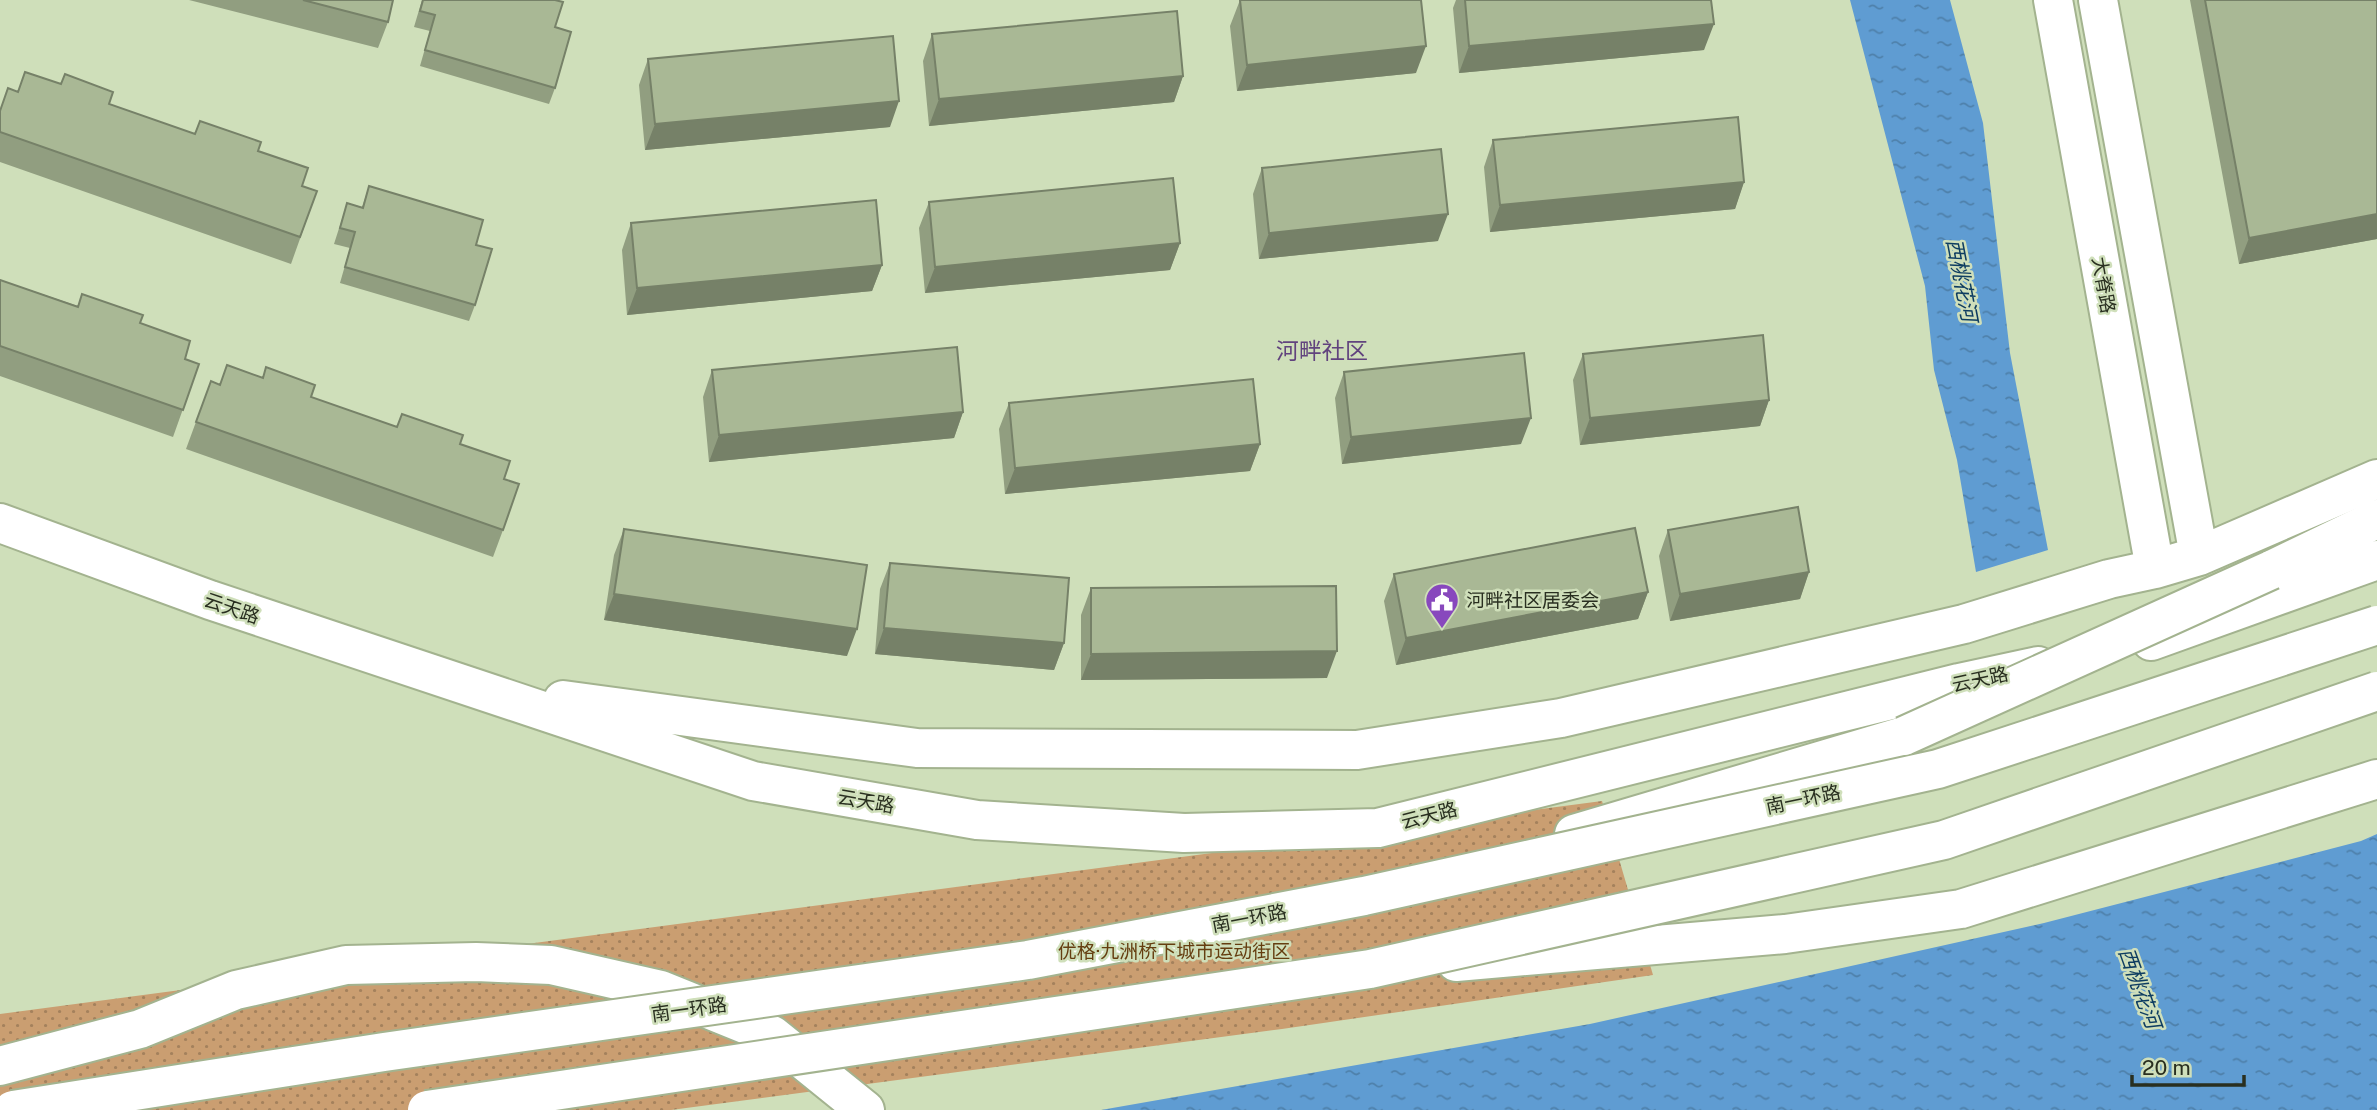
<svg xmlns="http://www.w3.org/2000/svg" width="2377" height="1110" font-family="'Public Sans','Noto Sans SC',sans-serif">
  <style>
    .park { fill: url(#park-dots) }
    .water { fill: url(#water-ripples) }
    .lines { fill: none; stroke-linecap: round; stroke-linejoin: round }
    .secondary-casing { stroke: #a3b38f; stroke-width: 42 }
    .highway-casing { stroke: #a3b38f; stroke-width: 42 }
    .secondary { stroke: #fff; stroke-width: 38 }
    .highway { stroke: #fff; stroke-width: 38 }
    .highway-bridge-casing { stroke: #a3b38f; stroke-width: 42; stroke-linecap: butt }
    .highway-bridge { stroke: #fff; stroke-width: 38 }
    .wall { fill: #919e80 }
    .shaded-wall { fill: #768168 }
    .building { fill: #a9b895; stroke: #768168; stroke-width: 2 }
    .labels { text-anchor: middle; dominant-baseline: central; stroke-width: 5; stroke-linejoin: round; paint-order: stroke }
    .street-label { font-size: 19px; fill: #292f20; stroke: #cfdfba }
    .poi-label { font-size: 19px; fill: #292f20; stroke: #cfdfba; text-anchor: start }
    .park-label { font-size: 19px; fill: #653e10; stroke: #cfdfba }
    .water-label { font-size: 21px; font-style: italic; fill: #0e3d61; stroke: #cfdfba }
    .quarter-label { font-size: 23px; fill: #61437e; stroke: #cfdfba }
  </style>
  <defs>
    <pattern id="park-dots" width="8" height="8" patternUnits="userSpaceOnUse" patternTransform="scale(1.75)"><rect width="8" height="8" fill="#ca9e71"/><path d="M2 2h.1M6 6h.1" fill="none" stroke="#a4815c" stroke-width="1.8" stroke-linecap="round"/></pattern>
    <pattern id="water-ripples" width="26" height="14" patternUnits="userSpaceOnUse" patternTransform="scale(1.75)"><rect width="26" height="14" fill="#5f9cd2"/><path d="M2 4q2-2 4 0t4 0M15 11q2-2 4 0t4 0" fill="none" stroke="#4e80aa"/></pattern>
  </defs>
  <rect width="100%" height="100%" fill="#cfdfba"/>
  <path class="park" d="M1602 801 1653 975 1282 1029 671 1110H0V1014Z"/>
  <path class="water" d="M1850 0H1950L1983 123 2010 353 2048 550 1976 572 1957 460 1934 370 1925 286Z
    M2377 834V1110H1101L1590 1024 2044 923 2361 841Z"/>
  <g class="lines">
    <g class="secondary-casing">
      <path id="secondary" d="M2053 0 2155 569
        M2098 0 2199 556
        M0 523 210 600 753 781 977 820 1184 833 1378 828 1959 683 2038 666
        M2151 641 2377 560
        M563 700 917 748 1357 750 1561 718 1964 624 2109 579 2155 569 2199 556 2377 479"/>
    </g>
    <g class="highway-casing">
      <path id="highway" d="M2271 570 2377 519
        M1574 834 1904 736
        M1456 962 1785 934 1961 909 2377 779
        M0 1066 140 1029 236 990 346 965 476 962 551 965 661 990 772 1035 865 1110"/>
    </g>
    <use href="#secondary" class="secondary"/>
    <use href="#highway" class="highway"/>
    <g class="highway-bridge-casing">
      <path id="highway-bridge" d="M1904 736 2271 570
        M13 1110 384 1052 1028 960 1364 896 1938 769 2377 625
        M427 1110 1370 969 1944 840 2377 691"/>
    </g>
    <use href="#highway-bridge" class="highway-bridge"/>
  </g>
  <path class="wall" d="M189 0H393L388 22 378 48Z
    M422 0H555V88L549 104 420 66 430 31 414 27Z
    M1240 0 1416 73 1237 91 1230 26Z
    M1456 0H1711L1704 50 1459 73 1453 8Z
    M2190 0H2377V239L2239 264Z
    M932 34 1183 76 1174 102 929 126 923 61Z
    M648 59 890 127 645 150 639 85Z
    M109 104 195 134 258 151 302 186 317 191 291 264 0 162V110Z
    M1493 140 1744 182 1735 209 1490 232 1484 167Z
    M1262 168 1438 241 1259 259 1253 194Z
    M369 186 476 245 475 305 469 321 340 283 350 248 334 244 342 219 347 203 362 207Z
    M929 202 1180 243 1170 270 925 293 919 228Z
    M631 223 882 265 872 291 627 315 622 250Z
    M0 280 78 306 141 323 185 359 199 364 173 437 0 376Z
    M1583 354 1769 400 1760 426 1580 445 1573 380Z
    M712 370 963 412 954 438 709 462 703 397Z
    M1344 372 1521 444 1342 464 1335 398Z
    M211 381 220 385 311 397 397 427 460 444 504 479 503 530 493 557 186 449Z
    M1009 403 1260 444 1250 471 1005 494 999 429Z
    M624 529 847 656 604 620 614 555Z
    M1668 530 1809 572 1800 599 1670 621 1659 556Z
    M890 563 1064 643 1054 670 875 654 880 589Z
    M1394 574 1648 592 1638 619 1396 665 1384 601Z
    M1091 588 1327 678 1081 680V615Z"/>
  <path class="shaded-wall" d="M1714 24 1704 50 1459 73 1469 46Z
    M1426 46 1416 73 1237 91 1247 65Z
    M1183 76 1174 102 929 126 939 99Z
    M899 101 890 127 645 150 655 124Z
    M1744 182 1735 209 1490 232 1500 205Z
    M1448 214 1438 241 1259 259 1269 233Z
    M2377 214V239L2239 264 2249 238Z
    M1180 243 1170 270 925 293 935 267Z
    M882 265 872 291 627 315 637 288Z
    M1769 400 1760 426 1580 445 1590 418Z
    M963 412 954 438 709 462 719 435Z
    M1531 418 1521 444 1342 464 1351 437Z
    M1260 444 1250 471 1005 494 1015 468Z
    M1809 572 1800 599 1670 621 1680 594Z
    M1648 592 1638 619 1396 665 1406 638Z
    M614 594 857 629 847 656 604 620Z
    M884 628 1064 643 1054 670 875 654Z
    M1337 651 1327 678 1081 680 1091 654Z"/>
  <path class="building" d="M303 0H393L388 22Z
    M423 0H555L563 2 555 27 571 32 555 88 425 50 435 15 420 11Z
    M1240 0H1421L1426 46 1247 65Z
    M1465 0H1711L1714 24 1469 46Z
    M2205 0H2377V214L2249 238Z
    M1177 11 1183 76 939 99 932 34Z
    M893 36 899 101 655 124 648 59Z
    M25 72 61 84 65 74 113 92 109 104 195 134 200 121 261 142 258 151 308 168 302 186 317 191 300 237 0 132V111L8 88 18 92Z
    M1738 117 1744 182 1500 205 1493 140Z
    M1441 149 1448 214 1269 233 1262 168Z
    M1173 178 1180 243 935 267 929 202Z
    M369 186 483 220 476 245 492 249 475 305 345 267 355 232 340 228 347 203 363 208Z
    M876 200 882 265 637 288 631 223Z
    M0 280 78 307 82 294 143 315 140 323 190 341 185 359 199 364 183 410 0 346Z
    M1763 335 1769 400 1590 418 1583 354Z
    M957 347 963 412 719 435 712 370Z
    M1524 353 1531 418 1351 437 1344 372Z
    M227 365 263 378 266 367 315 385 311 397 397 427 402 414 463 435 460 444 510 461 504 479 519 484 503 530 196 422 211 381 220 385Z
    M1253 379 1260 444 1015 468 1009 403Z
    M1798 507 1809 572 1680 594 1668 530Z
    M1635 528 1648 592 1406 638 1394 574Z
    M624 529 867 565 857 629 614 594Z
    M890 563 1069 578 1064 643 884 628Z
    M1336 586 1337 651 1091 654V588Z"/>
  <defs>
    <g id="civic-pin" transform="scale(1.75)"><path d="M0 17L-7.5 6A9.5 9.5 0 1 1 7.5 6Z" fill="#8848bd" stroke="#cfdfba"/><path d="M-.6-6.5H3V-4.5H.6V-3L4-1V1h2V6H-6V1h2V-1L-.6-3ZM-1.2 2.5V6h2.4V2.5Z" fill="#fff"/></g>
  </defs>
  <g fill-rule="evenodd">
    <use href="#civic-pin" x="1442" y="600"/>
  </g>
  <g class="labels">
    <g class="street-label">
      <text transform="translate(2104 285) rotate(80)">大脊路</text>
      <text transform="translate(232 608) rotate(19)">云天路</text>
      <text transform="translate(1980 679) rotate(-12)">云天路</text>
      <text transform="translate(1803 799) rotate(-12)">南一环路</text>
      <text transform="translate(866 801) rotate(10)">云天路</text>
      <text transform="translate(1429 815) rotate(-14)">云天路</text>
      <text transform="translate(1249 918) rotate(-11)">南一环路</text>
      <text transform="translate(689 1009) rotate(-8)">南一环路</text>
    </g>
    <g class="poi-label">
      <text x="1466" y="600">河畔社区居委会</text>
    </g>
    <g class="park-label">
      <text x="1174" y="951">优格·九洲桥下城市运动街区</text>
    </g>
    <g class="water-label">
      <text transform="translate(1962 280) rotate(79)">西桃花河</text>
      <text transform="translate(2140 988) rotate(70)">西桃花河</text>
    </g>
    <g class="quarter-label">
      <text x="1322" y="350">河畔社区</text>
    </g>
  </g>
  <path d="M2132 1075v10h112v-10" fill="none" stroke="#292f20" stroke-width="3.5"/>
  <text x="2142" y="1075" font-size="21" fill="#292f20" stroke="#cfdfba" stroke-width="5" paint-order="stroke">20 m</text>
</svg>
